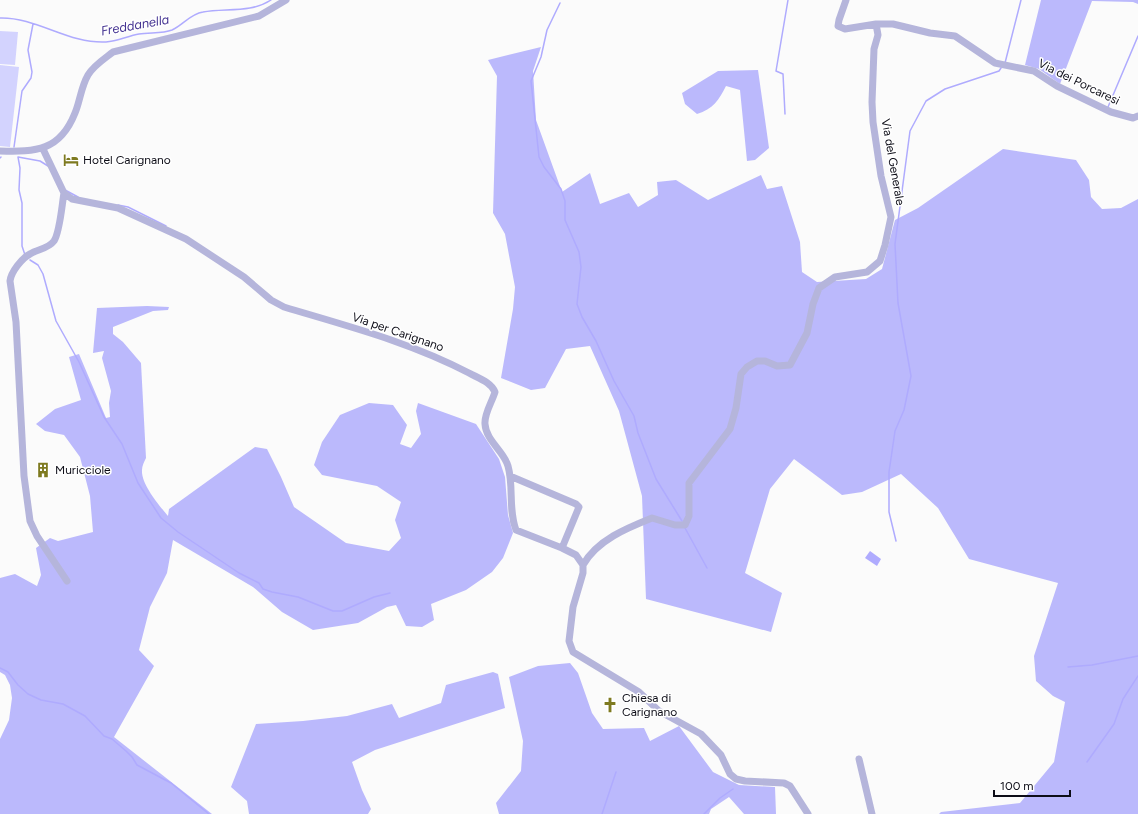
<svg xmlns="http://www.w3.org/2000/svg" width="1138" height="814" font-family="Figtree,sans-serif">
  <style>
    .green { fill: #d3d3fe }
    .forest { fill: #bbb9fc }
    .water { fill: #afabfe }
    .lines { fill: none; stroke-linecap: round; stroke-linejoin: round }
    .stream { stroke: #afabfe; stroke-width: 1.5 }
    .minor { stroke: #b5b5db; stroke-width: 7 }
    .labels { text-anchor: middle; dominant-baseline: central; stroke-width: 3; stroke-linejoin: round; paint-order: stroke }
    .street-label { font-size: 12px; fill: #0d0d17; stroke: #fff }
    .poi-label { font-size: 12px; fill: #0d0d17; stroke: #fff; text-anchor: start }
    .water-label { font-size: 13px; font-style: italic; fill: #453492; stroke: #fff }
  </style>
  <rect width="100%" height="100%" fill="#fbfbfb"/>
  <path class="green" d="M0 31 18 32 15 65 0 64Z
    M0 65 19 67 10 147 0 146Z"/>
  <path class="forest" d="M1041 0H1138V4L1133 2 1092 1 1060 84 1039 69 1025 65Z
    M541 47 533 71 536 120 562 192 590 173 600 204 629 193 638 207 658 195 657 182 676 180 708 200 761 175 767 189 782 186 800 242 802 272 817 282 866 279 882 269 895 220 918 208 1003 149 1076 160 1089 180 1091 197 1102 209 1121 208 1138 199V814H939L941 812 1020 803 1054 762 1065 702 1053 696 1036 681 1034 656 1058 583 969 559 938 508 901 474 862 492 842 495 794 459 770 489 745 573 782 593 771 632 646 599 642 496 619 411 590 346 566 349 545 388 531 390 501 378 513 309 515 287 505 234 493 213 497 76 488 60Z
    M758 70 769 148 755 160 747 161 740 90 726 86C719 100 713 109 697 114L685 104 682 93 718 71Z
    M147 306 169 307 168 310 153 311 113 327V334L123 342 141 363 146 458C144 462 142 466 142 470 141 484 159 505 168 516L169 509 255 447 267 449 281 477 294 507 346 543 389 551 401 538 395 520 401 502 377 486 322 475 314 465 322 442 340 415 369 403 393 405 407 425 400 444 411 448 421 434 416 411 418 403 476 424 499 459 505 477 508 515 513 533 503 558 492 572 466 590 431 604 434 620 422 627 406 626 396 605 387 607 358 623 313 630 282 612 253 587 173 540 167 573 150 607 139 650 154 666 114 737 212 814H0V739L9 720 12 698 10 685 5 675 0 672V578L15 574 37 586 41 575 36 548 50 538 58 541 93 532 90 496 80 457 64 435 45 431 36 424 55 409 81 400 69 357 79 354 106 418 110 417 109 403 111 391 102 358 104 351 93 353 97 308Z
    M570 663 578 673 592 713 603 729 644 728 650 741 679 726 713 772 739 785 775 787 776 814H744L729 797 711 809 709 814H499L496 803 521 771 523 741 509 677 538 666Z
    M493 672 498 674 505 708 375 750 352 762 362 790 371 809 368 814H249L247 801 231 787 256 724 303 721 347 716 392 704 399 718 441 703 446 685Z"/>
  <path class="water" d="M870 551 881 559 877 566 865 558Z"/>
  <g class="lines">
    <path class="stream" d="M560 3 547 30 541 57 531 81 539 157 544 167 561 189 565 201V220L579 252 581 267 577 304 582 317 596 341 614 381 634 416 638 433 656 479 682 521
      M0 18C37 17 68 44 106 42 117 41 128 36 139 34 149 32 162 34 172 30 183 25 190 14 203 12 225 8 252 13 271 0
      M1005 63 1021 0
      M1108 107 1138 36
      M785 114 783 74 776 71 788 0
      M14 147 22 91 31 78 32 72 28 50 33 24
      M0 158 1 157
      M65 190 78 197
      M118 205 128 207 166 226
      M25 255 22 246V203L19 190 20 168 18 157 40 161 48 166
      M30 260 38 265 43 274 56 321 79 362 104 417 122 444 138 483 161 518 178 532 239 573 259 583 263 589 272 592 298 597 333 611H342L374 597 390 593
      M685 528 707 568
      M896 541 889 512V472L895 431 904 410 911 376 898 303 895 244 910 131 926 101 945 89 999 71 1001 68
      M1068 667 1092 665 1138 656
      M0 668 8 672 18 685 28 694 41 700 63 704 85 716 104 736 112 739 126 751 132 757 137 765 171 783 209 814
      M1087 762 1114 724 1123 699 1138 676
      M602 814 616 772
      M704 814 720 798 733 789"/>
    <path class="minor" d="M876 24H893L930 33 955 36 995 63 1034 71 1057 86 1111 112 1133 118 1138 116
      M43 149 64 193 72 199 118 208 186 239 244 277 271 300 284 307C347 326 410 342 469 373 478 378 491 382 495 392 492 402 484 414 485 424 486 441 504 451 508 466 514 487 508 509 516 530L562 548 576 555 583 565V573L573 607 569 641 573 652 639 692 659 711 701 734 721 755 730 774 736 779 745 781 784 783 790 786 808 814
      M0 151C36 152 60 151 75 113 80 101 81 87 88 75 93 66 104 59 113 52L259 16 286 0
      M64 193C62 204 60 232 54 241 48 249 38 249 30 254 22 258 11 272 10 281L16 322 24 476 30 521 37 536 67 581
      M510 476 576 504 579 507 562 548
      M583 565C597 540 627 528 652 518L675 525H685L689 516V483L730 429 736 408 741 374 747 367 757 361H765L777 366 790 365 807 333 813 304 819 288 835 277 867 272 880 261 885 245 891 217 881 176 873 122 872 102 874 49 878 35 876 24 845 29 838 26 839 20 846 0
      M859 759 872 814"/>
  </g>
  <defs>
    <g id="hotel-bare" transform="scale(1.2)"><path d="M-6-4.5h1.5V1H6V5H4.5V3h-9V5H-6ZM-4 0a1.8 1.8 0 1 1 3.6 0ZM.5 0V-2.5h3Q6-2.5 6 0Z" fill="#7e7a20" stroke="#fff" stroke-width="2.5" paint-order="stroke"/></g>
    <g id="building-bare" transform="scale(1.2)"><path d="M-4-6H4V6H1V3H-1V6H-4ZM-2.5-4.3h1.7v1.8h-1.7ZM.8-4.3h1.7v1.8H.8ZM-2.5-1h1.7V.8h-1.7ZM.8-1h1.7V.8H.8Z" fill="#7e7a20" stroke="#fff" stroke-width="2.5" paint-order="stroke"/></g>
    <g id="church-bare" transform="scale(1.2)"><path d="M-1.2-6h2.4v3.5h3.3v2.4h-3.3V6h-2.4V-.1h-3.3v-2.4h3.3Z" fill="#7e7a20" stroke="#fff" stroke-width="2.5" paint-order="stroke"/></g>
  </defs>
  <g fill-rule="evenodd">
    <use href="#hotel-bare" x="71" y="160"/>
    <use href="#building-bare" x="43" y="470"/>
    <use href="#church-bare" x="610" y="705"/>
  </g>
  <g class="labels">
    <g class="street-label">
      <text transform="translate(1079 82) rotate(26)">Via dei Porcaresi</text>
      <text transform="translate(893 162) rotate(80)">Via del Generale</text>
      <text transform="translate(398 332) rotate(19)">Via per Carignano</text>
    </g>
    <g class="poi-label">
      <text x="83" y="160">Hotel Carignano</text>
      <text x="55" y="470">Muricciole</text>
      <text x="622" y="698">Chiesa di<tspan x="622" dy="14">Carignano</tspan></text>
    </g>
    <g class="water-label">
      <text transform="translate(135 25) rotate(-10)">Freddanella</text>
    </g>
  </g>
  <path d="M994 790v6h76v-6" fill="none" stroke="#0d0d17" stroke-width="2"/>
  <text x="1000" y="790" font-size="12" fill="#0d0d17" stroke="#ffffff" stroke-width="3" paint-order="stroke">100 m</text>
</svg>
